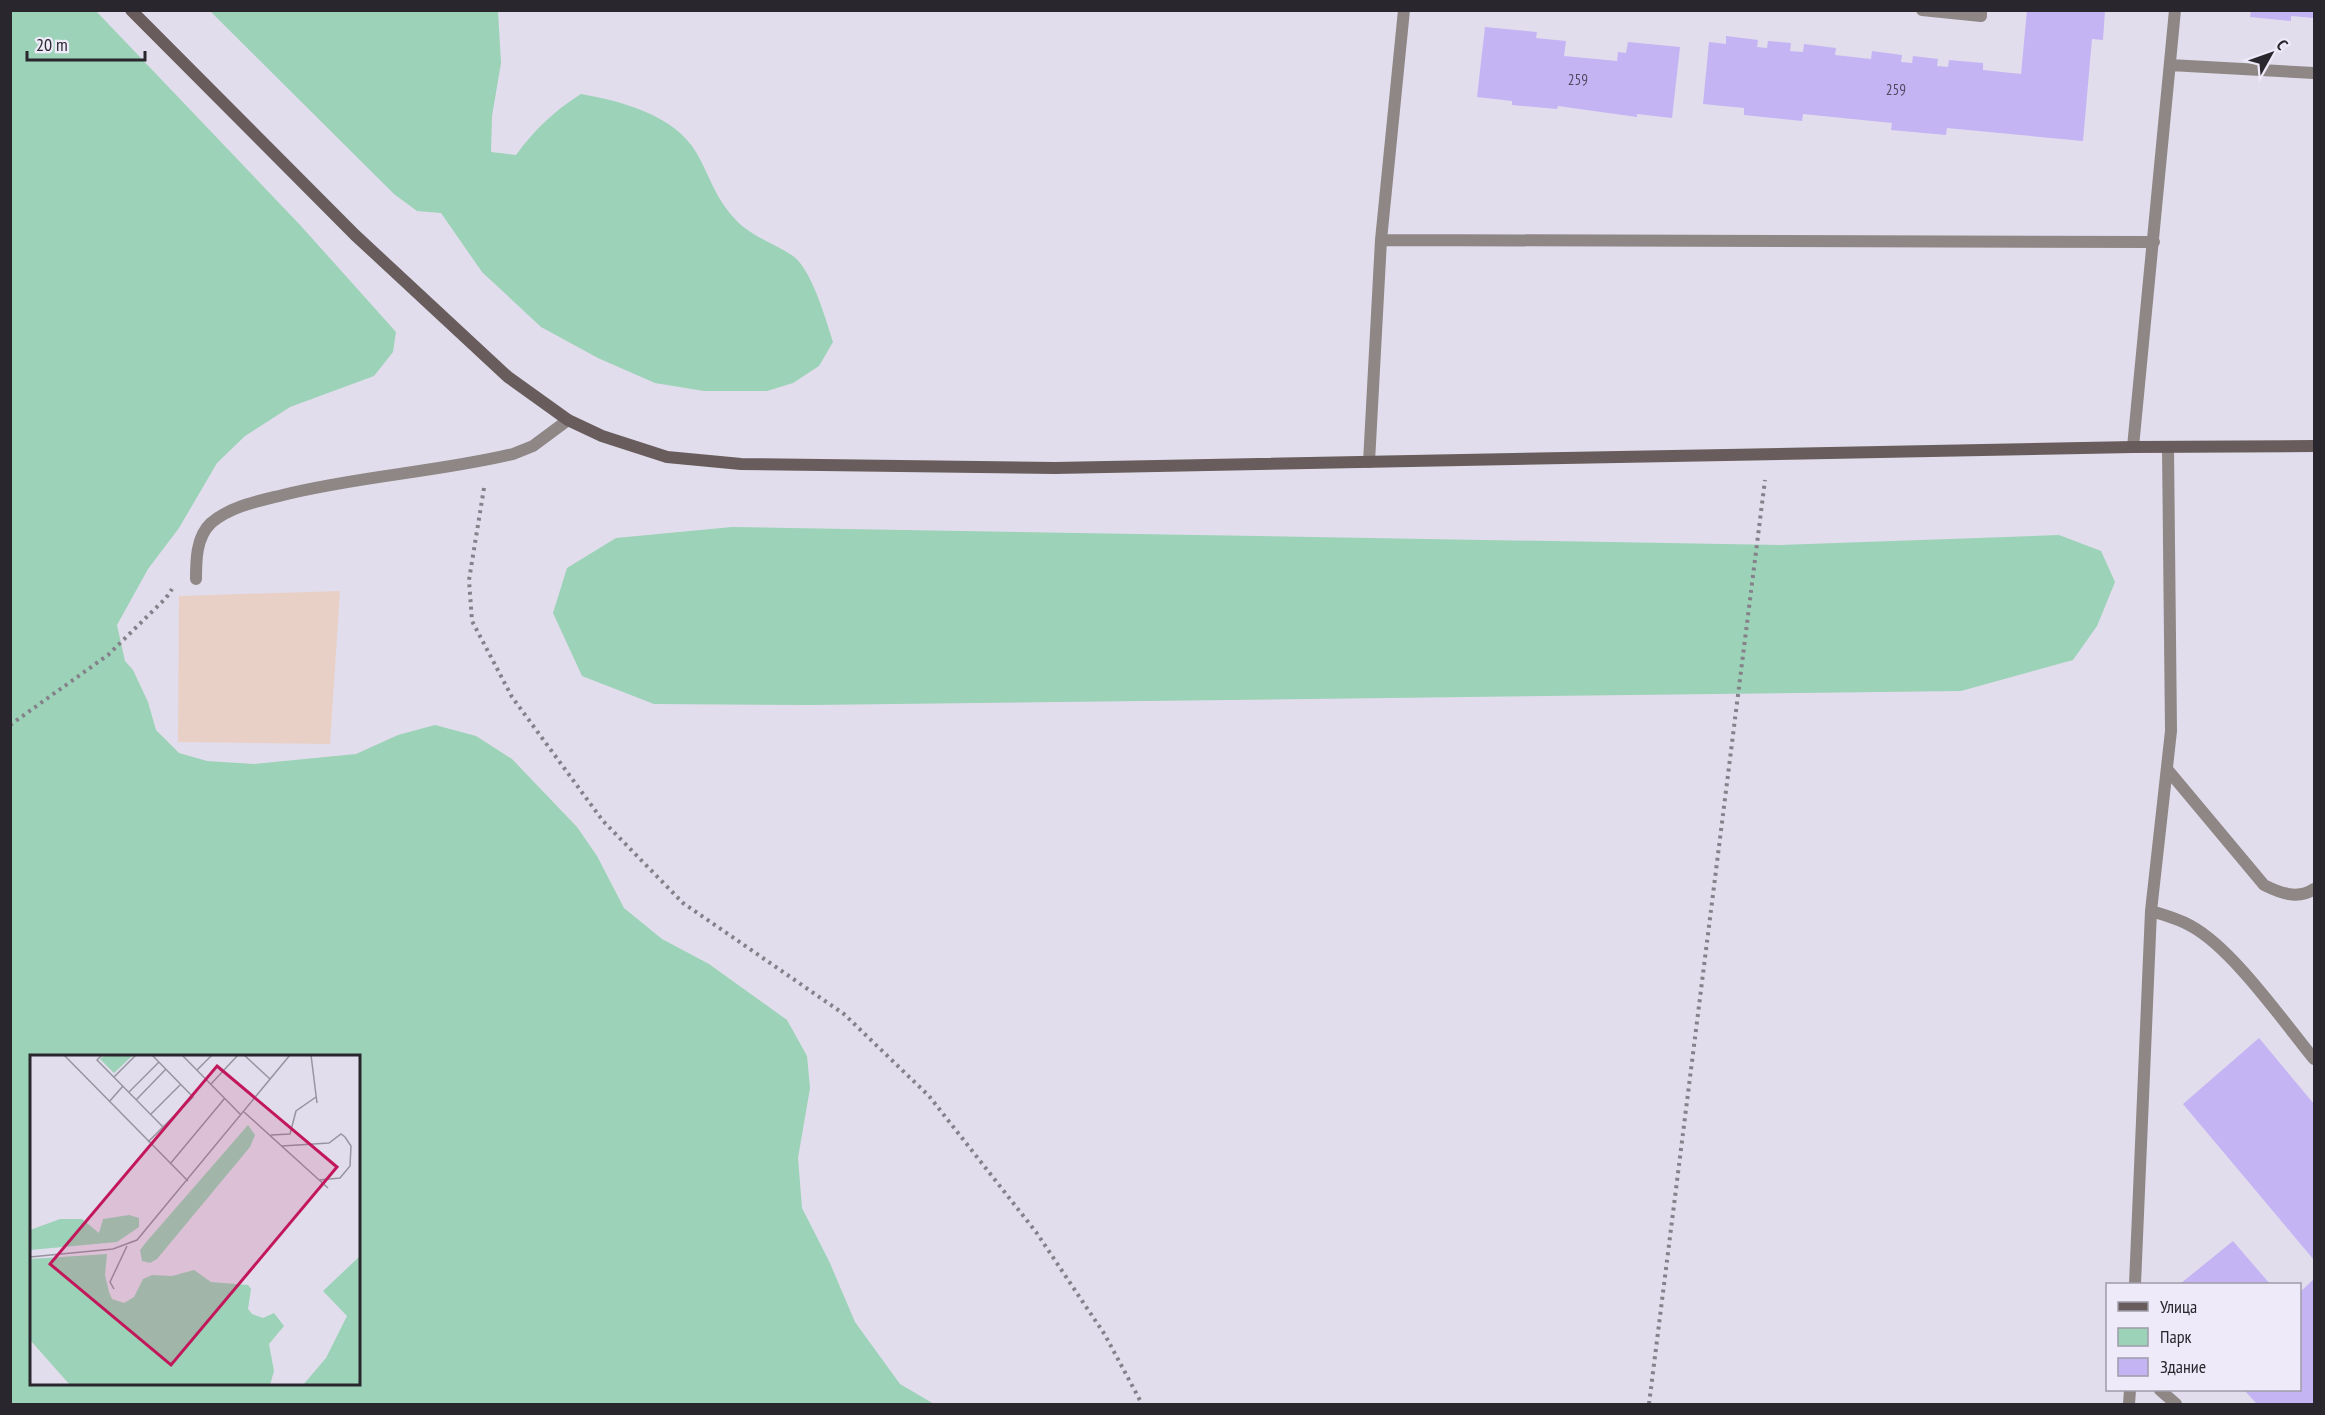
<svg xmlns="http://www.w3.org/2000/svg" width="2325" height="1415" font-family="'PT Sans Narrow',sans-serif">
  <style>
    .industrial { fill: #e8d0c6 }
    .green { fill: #9cd2b7; fill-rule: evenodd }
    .building { fill: #c5b4f4 }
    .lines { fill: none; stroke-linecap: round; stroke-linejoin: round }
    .path { stroke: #84818b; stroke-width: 4; stroke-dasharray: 3 4.5; stroke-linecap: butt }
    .lane { stroke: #8e8786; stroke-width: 12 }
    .secondary { stroke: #685d5c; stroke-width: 12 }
    .labels { text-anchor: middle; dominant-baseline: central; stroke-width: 4.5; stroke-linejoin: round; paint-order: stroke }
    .number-label { font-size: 15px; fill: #504a5f }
    .inset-road { fill: none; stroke: #9794a0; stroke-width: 1.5 }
    .view { fill: #c2185b; fill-opacity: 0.15; stroke: #c2185b; stroke-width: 3 }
    .inset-edge { fill: none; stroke: #29272d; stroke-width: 3 }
  </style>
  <rect width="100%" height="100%" fill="#e1ddec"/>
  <path class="industrial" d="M340 591 330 744 178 742 179 596Z"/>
  <path class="green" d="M10 11H96L301 226 396 332 393 352 374 376 290 407 245 436 217 463 179 528 148 569 117 625 125 661 133 670 148 702 156 730 179 753 207 761 254 764 356 754 398 735 435 725 476 736 512 759 577 827 597 856 624 908 662 939 709 964 787 1020 807 1056 810 1088 798 1158 802 1208 829 1261 855 1322 900 1384 934 1404H11ZM32 1056H358V1384H32Z
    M210 11H498L501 63 492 116 491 152 516 155C535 129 554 111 581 94 621 101 674 115 696 152 710 176 715 198 735 219 750 236 774 243 793 256 812 270 826 320 833 342L819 366 793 383 767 391H704L655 383 598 358 541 327 482 272 441 213 417 211 394 194Z
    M732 527 1780 545 2059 535 2101 551 2115 582 2097 626 2073 660 1961 691 811 705 654 704 582 676 553 613 567 568 616 538Z"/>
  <path class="building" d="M2027 10H2105L2103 40 2092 39 2083 141 1947 128 1946 135 1891 130 1892 123 1803 114 1802 121 1744 115V108L1703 104 1709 42 1726 44V36L1758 40 1757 47 1767 48 1768 41 1791 43 1790 51 1803 52 1804 44 1836 48 1835 55 1871 59 1872 51 1902 55 1901 62 1912 63 1913 56 1938 59 1937 66 1948 67 1949 60 1983 63V70L2021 74Z
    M2251 10H2314V18L2291 16V21L2250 17Z
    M1485 27 1537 32 1536 38 1566 41 1564 56 1617 61 1618 52 1626 53 1628 42 1680 47 1672 118 1637 114V117L1558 106 1557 109 1512 105V101L1477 97Z
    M2259 1038 2314 1104V1260L2183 1104Z
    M2233 1241 2270 1284H2180Z
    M2314 1279V1404H2257L2244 1390H2300V1292Z"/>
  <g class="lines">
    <path class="path" d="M484 488 469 580 472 621 512 697 603 821 683 903 844 1014 929 1096 1036 1232 1105 1335 1142 1404
      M10 725 108 655 166 598 172 589
      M1649 1404 1765 480"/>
    <path class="lane" d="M1922 10 1981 16V10
      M2170 65 2314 73
      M1381 240 2154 242
      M2133 447 2175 10
      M1369 462 1381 240 1404 10
      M196 579C196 561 196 537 211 523 231 506 259 501 283 495 359 476 438 472 513 454L533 446 568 420
      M2167 769 2264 885C2280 893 2298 900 2314 889
      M2151 911C2165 915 2179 919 2191 926 2232 948 2283 1021 2314 1059
      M2135 1284 2151 911 2171 731 2168 448
      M2160 1390 2176 1404
      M2129 1404 2130 1390"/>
    <path class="secondary" d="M131 10 355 235 508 377 568 420 602 436 667 457 741 464 1055 468 2133 447 2314 446"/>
  </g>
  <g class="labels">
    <g class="number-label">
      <text x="1578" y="79">259</text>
      <text x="1896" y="89">259</text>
    </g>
  </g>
  <g transform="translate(30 1055)">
    <rect width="330" height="330" fill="#e1ddec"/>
    <path d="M75 0H103L84 18 70 4ZM218 70 225 80 220 92 127 204 120 208 112 206 110 195 118 185ZM99 160 109 163V172L87 187 0 195V175L30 164H52L69 178 73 164ZM77 199 75 220 79 237 82 244 94 248 104 242 113 224 122 220 142 221 164 215 181 227 218 230 221 234 218 254 222 259 233 263 244 258 254 271 239 289 244 316 240 330H40L1 286 0 204ZM330 201V330H273L296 303 317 261 293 236Z" fill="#9cd2b7"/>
    <path class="inset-road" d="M34 0 158 126M72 0 67 5 133 72 163 42 122 0M152 0 211 60M214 0 240 24M281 0 287 48M167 15 182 0M84 22 106 0M181 29 208 0M99 37 129 7M106 45 136 14M79 47 93 31M214 57 298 133M121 59 151 29M241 80 260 79 266 56 286 42M118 87 133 72M252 91 299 88 311 79 315 82 321 91 320 111 310 123 289 125M140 109 195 43M0 202 83 194 107 185 260 0M84 234 80 227 97 191"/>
    <path class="view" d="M187 11 307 112 141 310 20 209Z"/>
    <rect width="330" height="330" class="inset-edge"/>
  </g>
  <rect width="2325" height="1415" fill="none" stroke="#29272d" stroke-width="24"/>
  <rect x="2106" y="1283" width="195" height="108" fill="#eeeafa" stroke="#9f9ca8" stroke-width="1.5"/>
  <rect x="2118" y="1302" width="30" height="9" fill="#685d5c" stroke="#9f9ca8" stroke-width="1.5"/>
  <text x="2160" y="1313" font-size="18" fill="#29272d">Улица</text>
  <rect x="2118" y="1328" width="30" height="18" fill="#9cd2b7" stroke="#9f9ca8" stroke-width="1.5"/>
  <text x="2160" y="1343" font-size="18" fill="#29272d">Парк</text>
  <rect x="2118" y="1358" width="30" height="18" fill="#c5b4f4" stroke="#9f9ca8" stroke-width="1.5"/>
  <text x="2160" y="1373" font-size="18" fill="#29272d">Здание</text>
  <g transform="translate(2271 54) rotate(50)" stroke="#eeeafa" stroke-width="4.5" paint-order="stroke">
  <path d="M0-4.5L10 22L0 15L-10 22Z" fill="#29272d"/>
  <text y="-9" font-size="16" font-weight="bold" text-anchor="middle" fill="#29272d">С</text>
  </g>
  <path d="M27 51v9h118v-9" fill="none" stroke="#29272d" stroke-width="3"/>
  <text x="36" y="51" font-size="18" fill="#29272d" stroke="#eeeafa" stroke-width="4.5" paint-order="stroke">20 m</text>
</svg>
